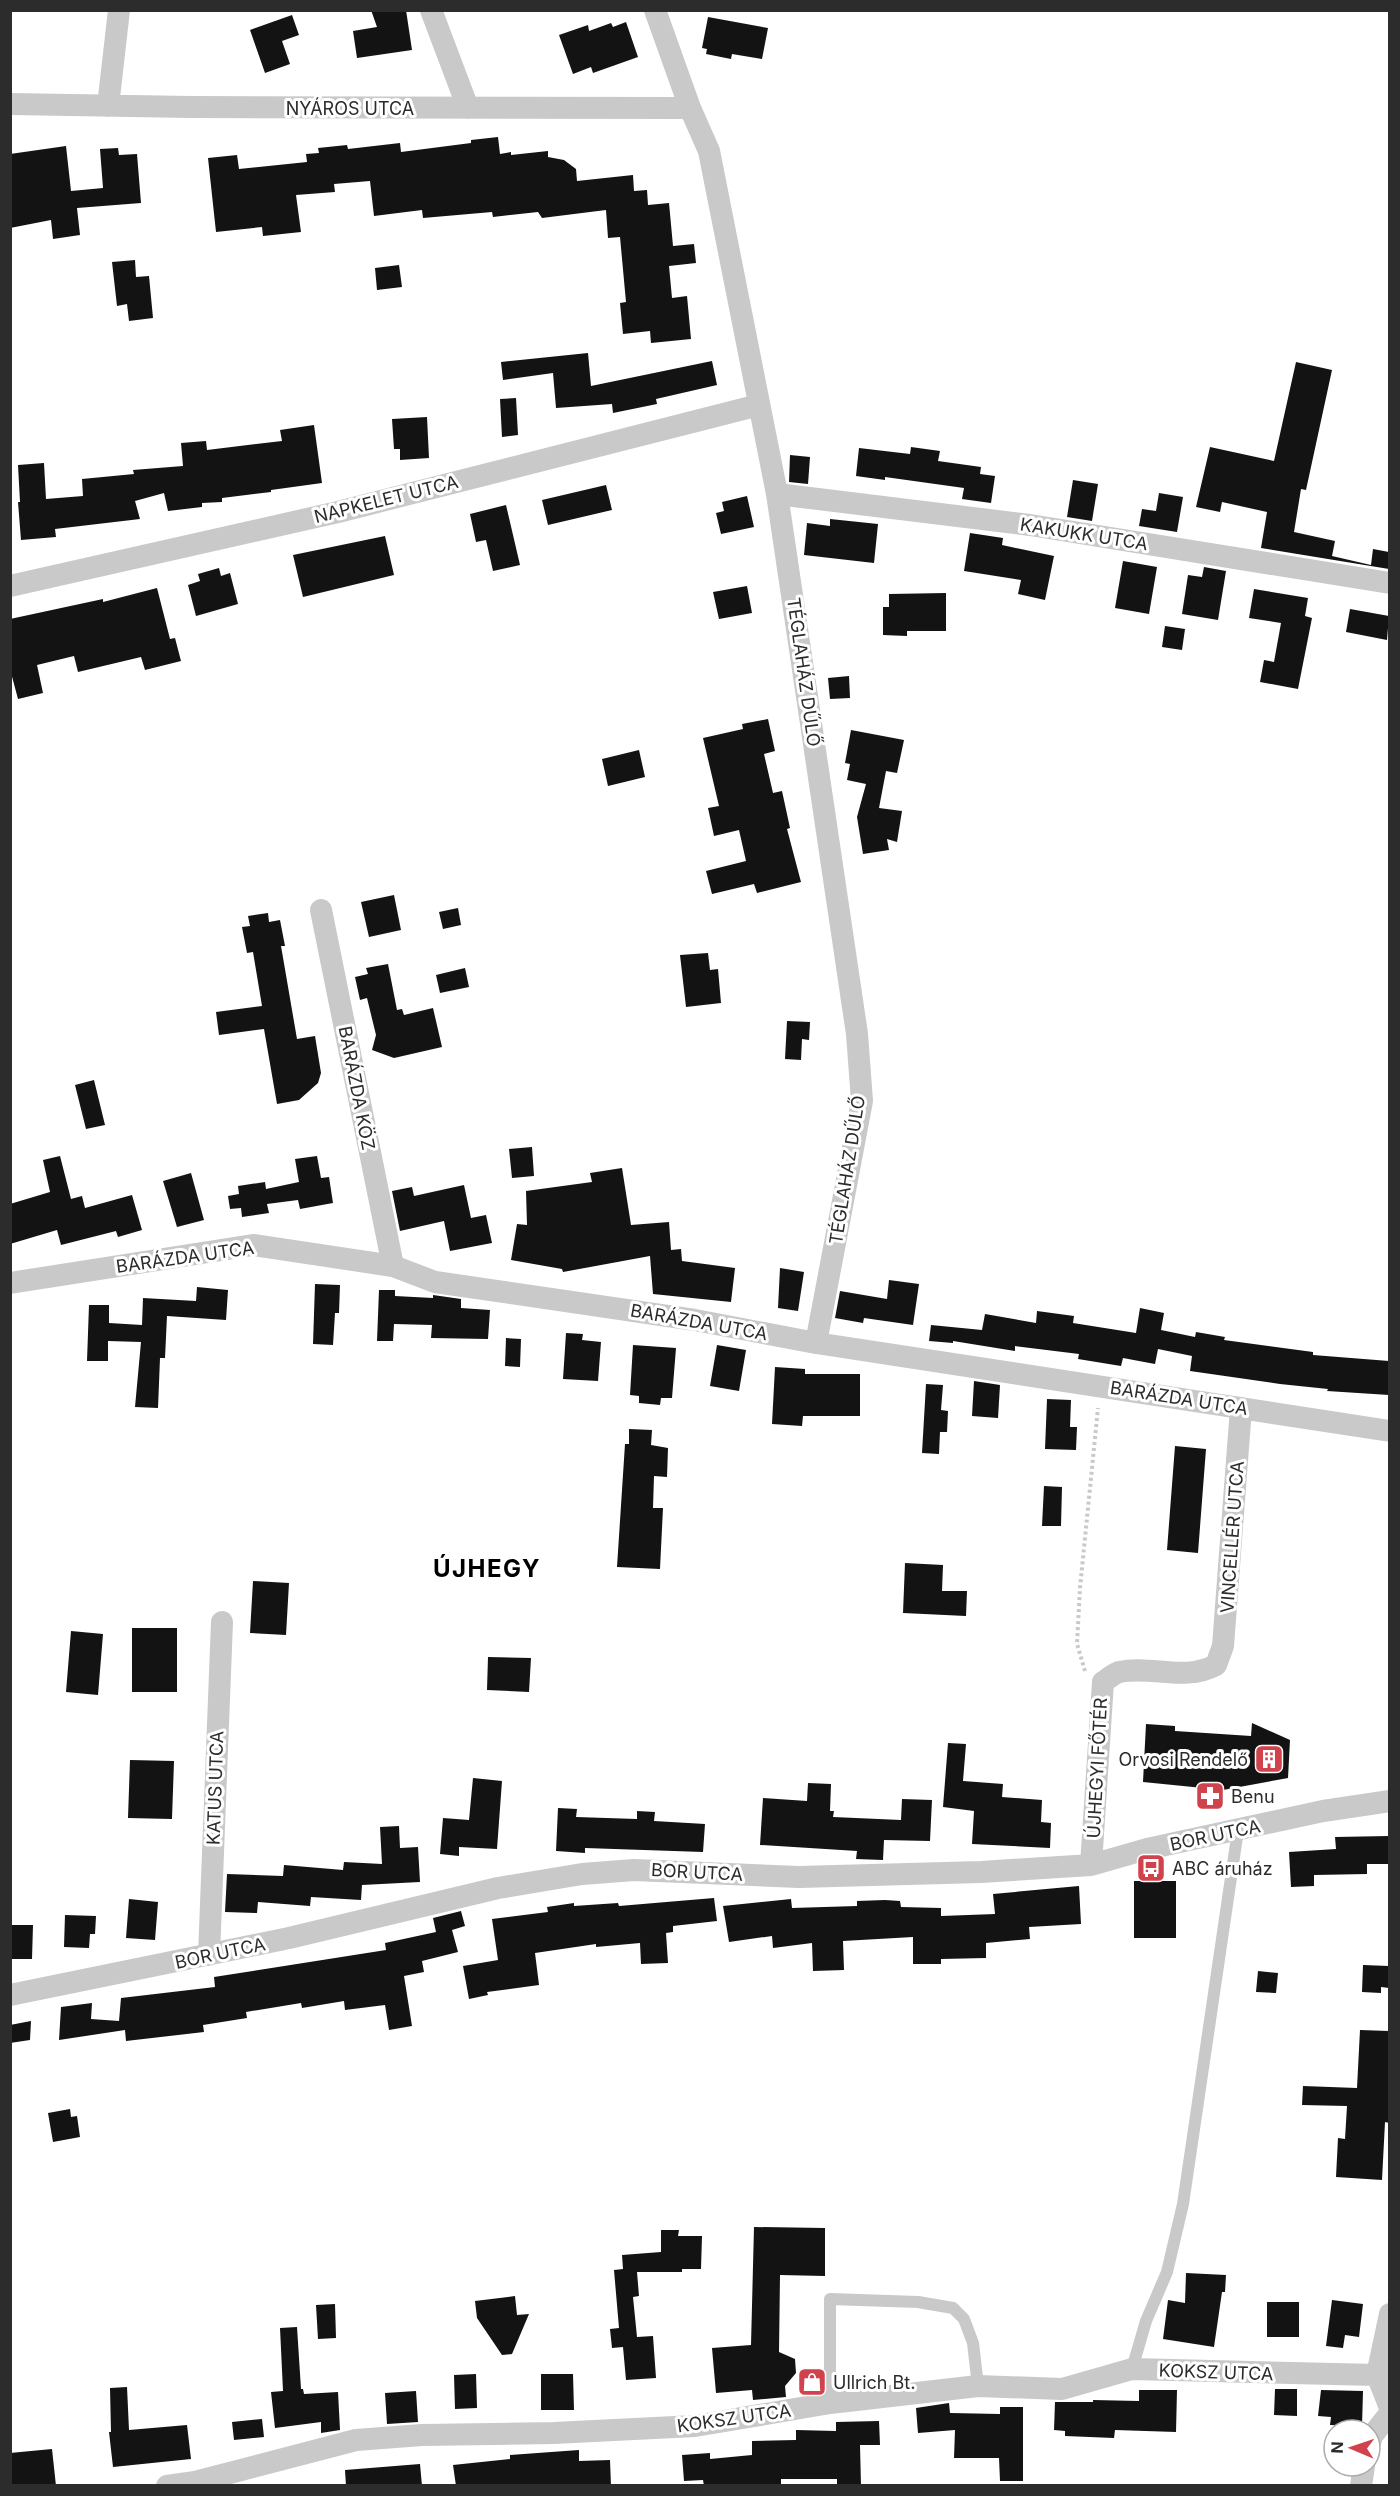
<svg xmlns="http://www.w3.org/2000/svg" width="1400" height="2496" font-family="Inter,sans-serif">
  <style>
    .building { fill: #131313 }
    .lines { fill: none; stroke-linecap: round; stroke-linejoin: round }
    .path { stroke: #c9c9c9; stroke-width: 4; stroke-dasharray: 3 3; stroke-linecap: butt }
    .lane { stroke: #c9c9c9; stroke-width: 12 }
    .street { stroke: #c9c9c9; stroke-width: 22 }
    .labels { text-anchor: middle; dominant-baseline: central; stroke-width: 6; stroke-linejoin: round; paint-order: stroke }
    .street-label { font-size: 18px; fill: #2c2c2c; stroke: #fff }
    .poi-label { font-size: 18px; fill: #2c2c2c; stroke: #fff; text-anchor: start }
    .district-label { font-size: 24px; font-weight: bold; letter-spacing: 1.5px; fill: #000; stroke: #fff }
  </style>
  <rect width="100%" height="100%" fill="#fff"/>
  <path class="building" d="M371 10H406L412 50 357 58 353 31 377 27Z
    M292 15 299 35 282 41 290 64 265 73 250 30Z
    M708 17 768 28 762 59 732 54 731 59 706 54 707 49 702 48Z
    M626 22 638 57 593 73 591 67 573 74 559 35 588 25 589 31 611 23 613 27Z
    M498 137 500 154 511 152V155L548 151V157L564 160 576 169 577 181 633 175 634 191 647 190 648 205 669 203 673 246 694 244 696 263 669 266 672 298 687 296 691 339 651 343 650 331 623 334 620 303 626 302 620 237 608 238 606 210 542 218 538 212 493 217 492 212 423 218 422 210 374 216 370 181 334 184 335 192 296 195 301 232 263 236 262 227 216 232 208 158 237 155 239 169 307 162 306 154 319 153 318 148 347 145 348 149 400 143 401 152 471 143V140Z
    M66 146 71 191 103 188 100 149 118 148 119 155 137 154 141 203 77 208 80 235 53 239 51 220 10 228V154Z
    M135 260 136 277 149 276 153 318 129 321 127 304 117 306 112 262Z
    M399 265 402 287 377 290 375 268Z
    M588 353 591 386 712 361 717 385 656 399 657 404 613 413 612 404 556 408 553 373 503 380 501 362Z
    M1296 362 1332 370 1306 490 1301 489 1294 532 1335 541 1332 556 1371 565 1373 549 1389 552V569L1261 548 1267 512 1222 502 1220 512 1196 507 1210 447 1274 461Z
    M516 398 518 435 502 437 500 399Z
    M427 417 429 458 400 460V449H394L392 419Z
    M314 425 322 483 271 490V492L222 498V502L202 503V507L168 511 164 493 135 501 140 519 55 529 56 537 21 540 18 502H20L18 465 44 463 46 499 83 496 82 479 134 474 133 470 183 466 181 443 206 441 207 450 282 441 280 430Z
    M911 447 940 451 938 461 981 467 980 474 995 476 991 503 962 499 964 488 885 477V480L856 476 859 448 910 454Z
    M790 455 810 457 808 484 789 482Z
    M1073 480 1098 484 1092 521 1067 517Z
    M606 485 612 510 548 525 542 500Z
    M1159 493 1183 497 1177 532 1139 526 1142 509 1156 511Z
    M747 496 754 527 721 534 716 513 724 511 722 502Z
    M506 505 520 565 493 571 486 540 476 542 470 514Z
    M830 519 878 524 874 563 804 555 807 523 830 526Z
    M970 533 1003 538 1002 545 1054 556 1045 600 1018 594 1021 580 964 571Z
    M385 536 394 575 303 597 293 555Z
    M1123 561 1157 567 1149 614 1115 608Z
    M1204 567 1226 571 1218 620 1182 614 1188 575 1202 577Z
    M219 568 221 576 230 573 238 604 196 616 188 585 200 581 198 574Z
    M747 586 752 613 719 619 713 592Z
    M157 588 170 639 175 638 181 661 145 670 141 657 78 672 74 656 37 665 43 693 18 699 10 669V619L103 599V602Z
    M1254 589 1308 598 1305 616 1312 618 1298 689 1260 682 1264 660 1274 662 1281 623 1249 618Z
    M946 593V631H907V636L883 635V607H889V594Z
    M1350 609 1389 616 1387 640 1346 632Z
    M1165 626 1185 629 1182 650 1162 647Z
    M849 676 850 698 830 699 828 678Z
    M768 719 775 751 764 754 773 793 782 791 790 828 787 829 801 882 757 893 754 884 712 894 706 871 746 861 739 830 714 836 708 808 719 806 703 738 743 729 742 724Z
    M851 730 904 740 897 773 886 771 879 808 902 811 897 842 887 839 889 850 863 854 857 817 866 784 847 780 850 764 845 763Z
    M639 750 645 777 608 786 602 759Z
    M394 895 401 930 369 937 361 902Z
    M458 908 461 925 443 929 439 912Z
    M268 913 269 922 280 920 285 946H281L297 1039 315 1036 321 1073 318 1083 299 1100 277 1104 264 1029 219 1035 216 1012 262 1006 253 952 247 953 242 927 250 926 248 916Z
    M708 953 710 970 718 969 721 1003 686 1007 680 955Z
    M388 964 397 1010 402 1009 404 1015 433 1008 442 1047 394 1058 372 1050 376 1035 367 998 360 1000 355 977 368 974 366 968Z
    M465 968 469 987 440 993 436 975Z
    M787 1021 810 1022 809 1040 802 1039 801 1060 785 1059Z
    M94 1080 105 1125 86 1129 75 1085Z
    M532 1147 534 1176 512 1178 509 1149Z
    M60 1156 71 1199 82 1196 85 1208 132 1195 142 1230 118 1237 116 1231 61 1245 57 1230 10 1244V1204L50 1192 43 1160Z
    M317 1156 321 1178 329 1177 333 1203 300 1209 298 1200 267 1204 269 1213 242 1217 241 1208 230 1209 228 1196 239 1194 238 1186 265 1182 266 1189 299 1182 295 1159Z
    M622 1168 631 1225 669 1222 671 1250 681 1249 682 1261 735 1268 731 1302 653 1294 650 1256 563 1272 562 1269 511 1260 517 1224 527 1225 526 1191 592 1182 590 1173Z
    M191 1173 204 1220 177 1227 163 1181Z
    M464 1185 471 1218 486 1215 492 1243 450 1251 444 1221 400 1231 392 1191 412 1187 414 1196Z
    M780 1268 804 1272 798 1311 778 1308Z
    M889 1280 919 1284 913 1325 864 1318 863 1323 835 1318 840 1291 887 1299Z
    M315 1284 340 1285 339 1313H335L333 1345 313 1344Z
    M197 1287 228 1290 226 1320 167 1316 165 1358H160L158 1408 135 1407 141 1342 108 1341V1361H87L89 1305H109V1323L142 1325 143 1298 196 1301Z
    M379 1290H395V1296L433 1298V1295L461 1299V1308L490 1310 488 1339 431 1338 432 1325 394 1324 393 1341H377Z
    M1140 1308 1164 1313 1161 1330 1195 1337 1196 1332 1225 1337 1224 1340 1313 1352V1355L1389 1361V1395L1327 1391 1328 1389 1280 1384 1190 1371 1192 1356 1158 1349 1155 1364 1123 1358 1121 1366 1078 1359 1079 1354 1015 1346V1351L953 1341V1343L929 1341 931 1325 982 1330 985 1314 1036 1323 1037 1311 1074 1316 1073 1323 1136 1333Z
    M566 1333 583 1334 582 1340 601 1342 598 1381 563 1379Z
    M506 1338 521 1339 520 1367 505 1366Z
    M633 1345 676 1348 672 1398H661L660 1405 639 1403V1396L630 1395Z
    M717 1345 746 1350 739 1391 710 1386Z
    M775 1367 805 1369V1374H860V1416H803L802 1426 772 1424Z
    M974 1381 1000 1385 998 1418 972 1416Z
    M926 1384 943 1385 941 1410 948 1411 947 1432H940L939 1454 922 1453Z
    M1047 1399 1071 1400 1070 1427H1077L1076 1450 1045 1449Z
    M629 1429 652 1430 651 1445 668 1448 667 1477 654 1476 653 1508H663L660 1569 617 1567 625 1444H629Z
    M1175 1446 1206 1449 1198 1553 1167 1550Z
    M1044 1486 1062 1487 1061 1526H1042Z
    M905 1563 943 1565 942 1591H967L966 1616 903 1613Z
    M253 1581 289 1583 286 1635 250 1633Z
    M132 1628H177V1692H132Z
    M71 1631 103 1634 98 1695 66 1692Z
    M488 1657 531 1658 529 1692 487 1690Z
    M1252 1723 1290 1740 1288 1778 1223 1790 1143 1782 1146 1724 1175 1726V1731L1251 1736Z
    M948 1743 966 1744 963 1781 1003 1784 1002 1797 1042 1800 1041 1822 1051 1823 1050 1848 972 1844 974 1811 943 1807Z
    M130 1760 174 1761 172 1819 128 1818Z
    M473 1778 502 1781 497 1849 459 1847V1856L440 1854 443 1818 469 1820Z
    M808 1783 831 1784 830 1811H834L833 1817 901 1820 902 1799 932 1800 930 1841 884 1840 883 1860 856 1859 857 1851 760 1845 763 1798 807 1801Z
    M558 1808 577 1809 576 1817 637 1819V1811L655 1812 654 1821 705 1824 703 1852 585 1848V1853L556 1851Z
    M399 1826 400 1848 418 1847 420 1882 362 1885 361 1900 311 1897 310 1906 258 1902 257 1913 225 1912 227 1874 283 1876 284 1865 343 1870 344 1862 382 1864 380 1827Z
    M1389 1836V1864H1367V1874L1314 1875V1886L1291 1887 1289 1852 1336 1849 1335 1837Z
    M1134 1881H1176V1938H1134Z
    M1079 1886 1081 1924 1029 1927 1030 1939 986 1943V1958L941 1959V1964H913V1937L843 1941 844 1970 813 1971 812 1943 773 1948 772 1936 729 1942 723 1906 791 1899 792 1908 857 1906V1901L885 1900 900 1901 901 1907 941 1908V1916L995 1914 993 1894Z
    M714 1898 717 1921 673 1926V1932L666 1933 668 1963 641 1964 640 1943 596 1947V1944L535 1953 539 1985 487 1992 488 1995 469 1999 463 1966 498 1960 492 1919 548 1912 547 1907 574 1903V1906L618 1903 619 1906Z
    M129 1899 158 1902 155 1940 126 1938Z
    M461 1911 465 1926 452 1930 458 1952 422 1961 424 1972 404 1976 412 2026 389 2030 385 2005 345 2010 344 2001 302 2008 301 2003 246 2012 247 2018 203 2025 204 2032 126 2041 125 2030 59 2040 61 2007 92 2003 91 2019 119 2021 121 1998 215 1987 214 1977 386 1950 385 1943 436 1932 433 1918Z
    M65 1915 96 1916 95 1934H90L89 1948 64 1947Z
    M10 1925H33L32 1959H10Z
    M1363 1965 1389 1966V1988L1381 1987V1993L1362 1992Z
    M1258 1971 1278 1973 1276 1993 1256 1992Z
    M31 2021 30 2040 10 2043V2025Z
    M1360 2030 1389 2031V2123L1385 2122 1382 2180 1336 2177 1338 2138 1345 2139 1347 2106 1302 2105 1303 2086 1357 2088Z
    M70 2109 71 2117 77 2116 80 2137 53 2142 48 2113Z
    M754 2227 825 2228V2276L780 2275 779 2352 795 2359 796 2373 785 2386 786 2397 753 2400 752 2390 716 2393 712 2348 751 2345Z
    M661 2230H679L678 2236H702L701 2269H682V2272H637L639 2296 633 2297 637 2337 653 2336 656 2378 626 2380 623 2347 612 2348 610 2329 619 2328 614 2270 623 2269 622 2255 661 2252Z
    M1186 2273 1226 2275 1225 2292H1222L1214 2347 1163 2339 1168 2300 1185 2303Z
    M515 2296 517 2315 529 2314 512 2354 502 2355 477 2318 475 2301Z
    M1332 2300 1363 2304 1359 2337 1345 2335 1343 2348 1326 2346Z
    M1267 2302H1299V2337H1267Z
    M335 2304 336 2338 318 2339 316 2305Z
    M297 2327 301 2389H303L304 2394 338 2392 340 2430 321 2433V2422L275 2428 271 2392 283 2391 280 2328Z
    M476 2374 477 2408 455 2409 454 2375Z
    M541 2374H573L574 2410H541Z
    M127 2387 129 2430 187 2425 191 2459 113 2467 109 2432H111L110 2388Z
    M1275 2389H1297V2416L1274 2415Z
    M1139 2390H1177L1176 2432 1115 2430 1114 2438 1065 2436V2431L1054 2430 1055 2402H1093V2400L1139 2401Z
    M1321 2390 1363 2391 1362 2426 1330 2425 1331 2417 1318 2416Z
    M416 2391 418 2422 387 2424 385 2393Z
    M949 2403 950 2413 1000 2414V2407H1023V2481H1000L999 2458H954L955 2430 918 2433 916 2408Z
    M262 2419 264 2437 234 2440 232 2422Z
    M879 2421 880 2445H860L861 2486H837V2479H781V2486H704L703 2480 684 2481 682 2455 710 2453V2459L752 2455V2441L796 2440V2430L836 2431V2422Z
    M52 2449 56 2486H10V2453Z
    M579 2450V2461L610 2460 611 2486H456L453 2465 510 2459V2455Z
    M420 2464 422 2486H346L345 2470Z"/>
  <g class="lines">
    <path class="path" d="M1085 1671 1077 1644 1080 1588 1098 1408"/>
    <path class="lane" d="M1132 2369 1146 2321 1167 2272 1183 2204 1238 1830
      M830 2403V2299L918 2302 953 2308 964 2319 973 2343 978 2386"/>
    <path class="street" d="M431 10 468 108
      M655 10 690 108 709 151 777 494 857 1034 862 1101 816 1343
      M10 104 191 107 690 108
      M108 106 119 10
      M777 494 1030 525 1390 583
      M10 586 338 512 759 405
      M321 910 393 1266
      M10 1283 253 1245 393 1266 435 1282 695 1320 816 1343 1390 1431
      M1091 1865 1103 1682C1108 1679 1113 1674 1119 1672 1152 1665 1184 1682 1216 1665L1223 1646 1241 1408
      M209 1955 222 1622
      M10 1995 289 1938 498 1888 582 1874 634 1870 799 1877 981 1872 1091 1865 1147 1849 1323 1811 1390 1801
      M1377 2375 1390 2314
      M1370 2443 1372 2436 1390 2413
      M167 2486 195 2482 356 2440 422 2435 554 2433 695 2426 830 2403 978 2386 1062 2389 1132 2369 1377 2375 1390 2408
      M1361 2486 1364 2466"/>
  </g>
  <defs>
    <g id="building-square" transform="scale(1.5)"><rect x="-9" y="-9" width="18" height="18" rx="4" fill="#d0424c" stroke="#fff"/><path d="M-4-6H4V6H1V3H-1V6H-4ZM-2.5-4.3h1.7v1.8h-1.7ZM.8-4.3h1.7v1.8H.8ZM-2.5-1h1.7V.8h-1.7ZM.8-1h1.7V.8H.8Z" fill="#fff"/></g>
    <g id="pharmacy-square" transform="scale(1.5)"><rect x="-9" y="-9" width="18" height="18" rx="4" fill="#d0424c" stroke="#fff"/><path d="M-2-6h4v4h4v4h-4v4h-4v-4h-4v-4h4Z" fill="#fff"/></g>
    <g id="bus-square" transform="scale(1.5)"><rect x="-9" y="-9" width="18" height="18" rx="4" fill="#d0424c" stroke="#fff"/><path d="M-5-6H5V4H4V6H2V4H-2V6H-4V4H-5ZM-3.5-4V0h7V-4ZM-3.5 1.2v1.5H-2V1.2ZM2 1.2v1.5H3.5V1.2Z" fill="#fff"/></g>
    <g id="shop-square" transform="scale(1.5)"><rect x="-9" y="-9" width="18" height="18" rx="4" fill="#d0424c" stroke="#fff"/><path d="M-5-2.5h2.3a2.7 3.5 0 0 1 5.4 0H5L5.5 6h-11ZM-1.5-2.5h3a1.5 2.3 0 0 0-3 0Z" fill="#fff"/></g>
  </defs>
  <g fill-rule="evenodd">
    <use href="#building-square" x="1269" y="1759"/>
    <use href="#pharmacy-square" x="1210" y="1796"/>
    <use href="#bus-square" x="1151" y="1868"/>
    <use href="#shop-square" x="812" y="2382"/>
  </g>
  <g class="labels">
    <g class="street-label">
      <text x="350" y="108">NYÁROS UTCA</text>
      <text transform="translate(386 499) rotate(-14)">NAPKELET UTCA</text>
      <text transform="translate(1084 534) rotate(9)">KAKUKK UTCA</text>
      <text transform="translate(804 672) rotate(82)">TÉGLAHÁZ DŰLŐ</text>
      <text transform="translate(357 1088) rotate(79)">BARÁZDA KÖZ</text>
      <text transform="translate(847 1170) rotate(-81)">TÉGLAHÁZ DŰLŐ</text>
      <text transform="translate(185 1257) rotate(-8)">BARÁZDA UTCA</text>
      <text transform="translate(699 1322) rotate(10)">BARÁZDA UTCA</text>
      <text transform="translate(1179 1398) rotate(9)">BARÁZDA UTCA</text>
      <text transform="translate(1232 1537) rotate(-86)">VINCELLÉR UTCA</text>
      <text transform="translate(1097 1768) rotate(-87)">ÚJHEGYI FŐTÉR</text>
      <text transform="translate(215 1788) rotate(-88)">KATUS UTCA</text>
      <text transform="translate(1215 1835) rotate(-12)">BOR UTCA</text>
      <text transform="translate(697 1872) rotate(3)">BOR UTCA</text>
      <text transform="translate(220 1953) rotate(-12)">BOR UTCA</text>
      <text transform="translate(1216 2372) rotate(2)">KOKSZ UTCA</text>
      <text transform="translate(734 2418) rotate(-8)">KOKSZ UTCA</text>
    </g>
    <g class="poi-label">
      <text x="1248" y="1759" text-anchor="end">Orvosi Rendelő</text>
      <text x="1231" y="1796">Benu</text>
      <text x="1172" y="1868">ABC áruház</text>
      <text x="833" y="2382">Ullrich Bt.</text>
    </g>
    <g class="district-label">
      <text x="487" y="1568">ÚJHEGY</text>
    </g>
  </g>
  <rect width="1400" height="2496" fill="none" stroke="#2c2c2c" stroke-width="24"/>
  <g transform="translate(1352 2448) rotate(272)"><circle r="28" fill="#ffffff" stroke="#ababab" stroke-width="1.5"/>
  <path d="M0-4.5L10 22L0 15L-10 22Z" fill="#d0424c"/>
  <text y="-9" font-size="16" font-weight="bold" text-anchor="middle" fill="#2c2c2c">N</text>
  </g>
</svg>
